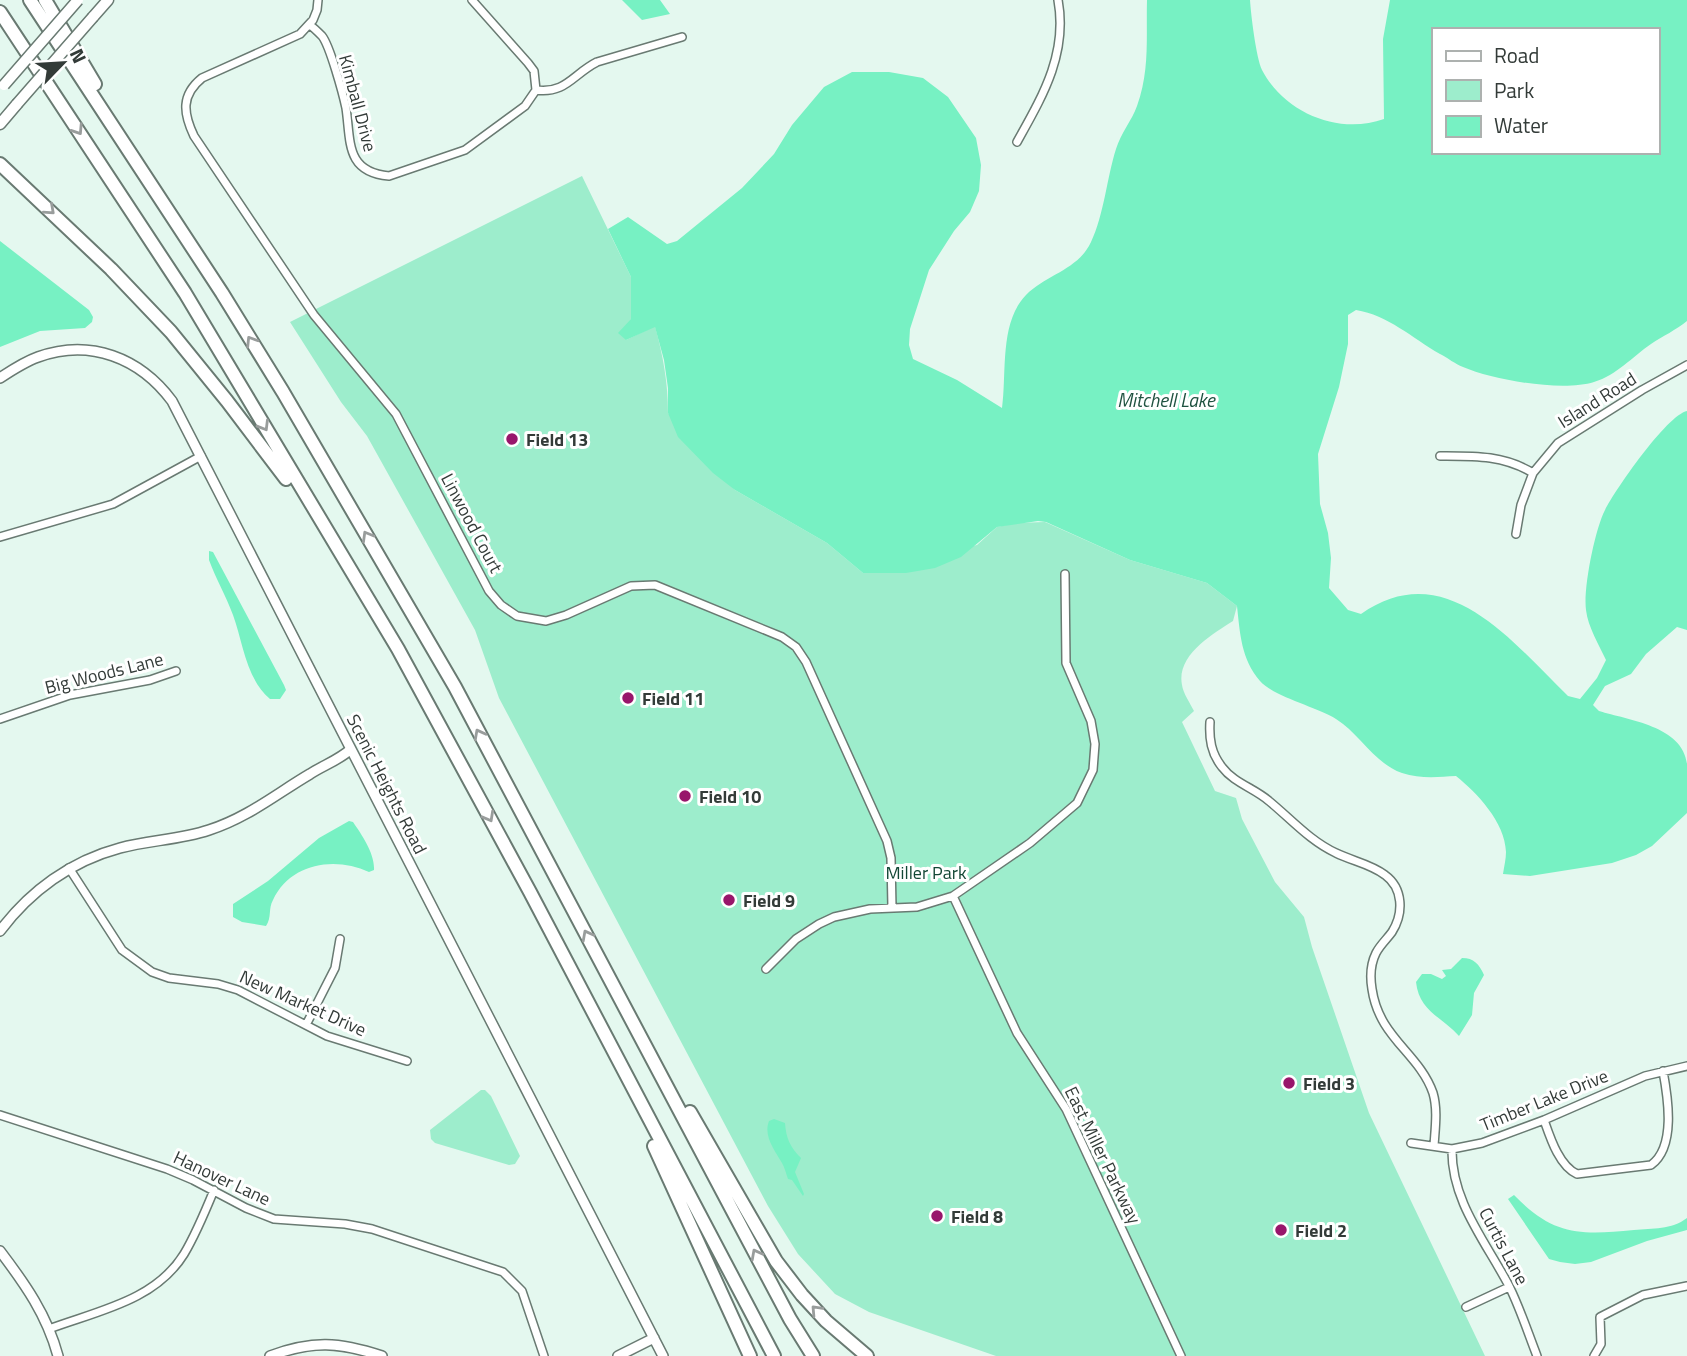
<svg xmlns="http://www.w3.org/2000/svg" width="1687" height="1356" font-family="'Titillium Web',sans-serif">
  <style>
    .green { fill: #9dedcc }
    .water { fill: #77f1c3; fill-rule: evenodd }
    .lines { fill: none; stroke-linecap: round; stroke-linejoin: round }
    .minor-casing { stroke: #697a72; stroke-width: 10 }
    .tertiary-casing { stroke: #697a72; stroke-width: 12 }
    .secondary-casing { stroke: #697a72; stroke-width: 13 }
    .motorway-casing { stroke: #697a72; stroke-width: 16 }
    .minor { stroke: #fff; stroke-width: 7 }
    .tertiary { stroke: #fff; stroke-width: 9 }
    .secondary { stroke: #fff; stroke-width: 10 }
    .motorway { stroke: #fff; stroke-width: 12 }
    .secondary-bridge-casing { stroke: #697a72; stroke-width: 13; stroke-linecap: butt }
    .secondary-bridge { stroke: #fff; stroke-width: 10 }
    .oneway { stroke: #999d9c }
    .poi-dot { fill: #98166b; stroke: #fff; stroke-width: 2.5 }
    .labels { text-anchor: middle; dominant-baseline: central; stroke-width: 6; stroke-linejoin: round; paint-order: stroke }
    .street-label { font-size: 18px; fill: #333b38; stroke: #fff }
    .poi-label { font-size: 18px; font-weight: bold; fill: #333b38; stroke: #fff; text-anchor: start }
    .park-label { font-size: 18px; fill: #124735; stroke: #fff }
    .water-label { font-size: 19px; font-style: italic; fill: #1f5240; stroke: #fff }
  </style>
  <rect width="100%" height="100%" fill="#e4f8ef"/>
  <path class="green" d="M582 176 631 277V319L626 340 655 326C663 356 668 382 668 413L735 490 827 543 863 573 977 545 997 527 1015 523 1045 522 1130 560 1207 583 1237 606 1233 621C1213 634 1176 655 1182 685 1183 693 1190 703 1194 711L1182 722 1215 791 1236 798 1242 819 1275 882 1304 917 1312 947 1369 1113 1485 1356H996L869 1312 835 1294 798 1254 768 1206 499 698 475 630 367 436 341 402 290 322Z
    M481 1090H485L491 1096 520 1156 515 1164 509 1165 435 1143 431 1139 430 1130Z"/>
  <path class="water" d="M622 0H660L670 14 642 20Z
    M1147 0H1250C1251 15 1256 57 1262 70 1285 114 1340 135 1384 119L1383 39 1390 0H1687V321C1676 330 1663 336 1651 344 1632 357 1617 375 1594 382 1562 392 1493 380 1463 367 1455 364 1448 358 1440 354 1412 338 1388 315 1356 310L1348 315V344L1339 387 1318 454 1320 504 1328 533 1331 558 1329 588 1348 610 1361 614C1446 554 1513 643 1568 696L1580 699 1597 678 1606 660C1599 645 1588 627 1586 610 1583 589 1595 529 1605 510 1615 490 1667 415 1687 411V630L1677 627 1646 654 1631 674 1605 686 1593 705 1599 711C1628 720 1683 726 1687 764 1687 780 1687 797 1687 813L1652 846 1636 855 1612 863 1530 876 1503 874C1504 867 1506 859 1506 852 1505 822 1477 793 1456 776 1438 777 1420 779 1402 773 1375 764 1360 734 1336 719 1317 707 1274 697 1260 681 1241 659 1240 633 1237 606L1207 583 1130 560 1046 522 1038 521 997 527 961 557 935 568 906 573H863L827 543 735 490 713 473 678 437 668 413V388L664 360 655 327 626 340 618 333 631 319V277L608 229 628 217 667 244 677 241 742 188 774 154 792 125 824 87 852 72H889L923 78 948 97 976 138 981 165 979 191 970 212 954 231 929 270 910 329 909 345 913 359 957 380 1002 408C1007 373 999 323 1026 295 1047 274 1078 270 1091 242 1104 215 1107 177 1116 149 1121 133 1132 120 1137 106 1150 70 1146 37 1147 0ZM1433 30H1657V152H1433Z
    M0 241 89 310 93 317 92 322 85 328 40 331 0 347Z
    M209 551 213 552 284 685 286 690 280 699H270C246 679 243 642 233 615 226 596 216 579 209 560Z
    M349 821 353 822C362 835 375 854 374 870L369 872C335 856 290 863 273 900 268 909 272 917 266 926L242 922 233 917V904L268 881 319 838Z
    M1462 958C1474 958 1479 964 1484 975L1474 993 1472 1015 1459 1036C1442 1017 1419 1011 1416 982L1422 974H1431L1442 979 1446 976 1442 970 1451 969Z
    M774 1119 785 1123C786 1138 790 1147 801 1158L795 1172 804 1194 803 1196 792 1180 788 1179C786 1174 785 1168 782 1163 775 1151 763 1136 769 1121Z
    M1514 1195C1554 1236 1580 1235 1634 1230 1653 1228 1671 1230 1687 1218V1230L1647 1241 1591 1262 1575 1264 1560 1262 1549 1259 1508 1199Z"/>
  <g class="lines">
    <g class="minor-casing">
      <path id="minor" d="M318 0 317 10 313 20 300 34 202 78C181 95 183 113 194 136L314 315 396 414 489 591 501 605 517 616 546 621 566 615 631 586 655 585 782 637 796 647 806 662 887 841 891 858 892 908
        M310 25C314 28 318 32 322 36 330 46 343 94 346 108 351 141 345 172 389 176L465 150 525 106 536 90 534 71 528 63 472 0
        M536 90C566 94 573 74 597 62L682 37
        M1017 142C1042 97 1068 54 1058 0
        M1440 456C1474 456 1503 455 1533 473
        M1516 534 1521 505 1533 473 1558 443 1642 390 1687 365
        M0 537 113 504 201 456
        M0 719 70 695 150 680 176 671
        M1210 722C1209 739 1211 753 1222 767 1234 783 1254 788 1269 801 1291 819 1310 841 1336 853 1352 861 1371 864 1385 875 1403 888 1404 913 1392 932 1387 939 1380 945 1376 953 1370 965 1370 977 1372 989 1379 1038 1419 1053 1433 1093 1438 1110 1435 1129 1434 1146
        M69 868 122 950 152 972 169 978 218 984 238 990 327 1036 407 1061
        M953 896 1017 1033 1066 1109 1181 1356
        M766 969 796 939 819 924 834 917 870 909 917 907 953 896 1030 843 1077 803 1093 770 1095 744 1091 721 1066 663 1065 574
        M306 1025 335 968 340 939
        M0 1115 167 1169 193 1180 246 1208 274 1219 345 1224 372 1229 503 1272 522 1291 544 1356
        M1544 1120C1550 1137 1559 1166 1577 1174L1651 1165C1676 1147 1668 1098 1663 1071
        M1411 1143 1452 1149 1482 1143 1544 1120 1645 1076 1687 1066
        M1452 1149C1451 1201 1486 1242 1509 1286 1520 1308 1528 1333 1537 1356
        M1466 1307 1509 1287
        M49 1329C97 1311 155 1301 184 1254 196 1234 205 1212 214 1190
        M1594 1356 1601 1344 1600 1317 1643 1295 1687 1286"/>
    </g>
    <g class="tertiary-casing">
      <path id="tertiary" d="M0 378C12 370 24 362 38 357 90 338 140 358 172 401L663 1356
        M0 931C30 891 71 861 120 848 149 840 179 840 209 830 247 818 276 794 310 774 324 765 339 760 351 749
        M0 1251C25 1284 47 1315 58 1356
        M270 1356C313 1340 339 1342 382 1356
        M618 1356 654 1338"/>
    </g>
    <g class="secondary-casing">
      <path id="secondary" d="M93 17 108 0
        M0 124 17 104"/>
    </g>
    <g class="motorway-casing">
      <path id="motorway" d="M30 0 222 293 283 392 455 687 790 1319 813 1356
        M45 0 95 84
        M0 12 185 293 398 649 530 892 774 1356
        M0 164 111 269 171 332 227 401 286 479
        M690 1112 776 1261 802 1295 826 1321 867 1356
        M654 1146 750 1356"/>
    </g>
    <use href="#minor" class="minor"/>
    <use href="#tertiary" class="tertiary"/>
    <use href="#secondary" class="secondary"/>
    <use href="#motorway" class="motorway"/>
    <g class="secondary-bridge-casing">
      <path id="secondary-bridge" d="M4 85 78 0
        M17 104 93 17"/>
    </g>
    <use href="#secondary-bridge" class="secondary-bridge"/>
  </g>
  <defs><path id="oneway-chevron" d="M-2-3.5L2.5 0L-2 3.5" fill="none" stroke-width="1.6" stroke-linecap="round" stroke-linejoin="round" transform="scale(1.75)"/></defs>
  <g class="oneway">
    <use href="#oneway-chevron" transform="translate(78 130) rotate(57)"/>
    <use href="#oneway-chevron" transform="translate(50 210) rotate(42)"/>
    <use href="#oneway-chevron" transform="translate(251 341) rotate(-122)"/>
    <use href="#oneway-chevron" transform="translate(264 426) rotate(59)"/>
    <use href="#oneway-chevron" transform="translate(367 536) rotate(-120)"/>
    <use href="#oneway-chevron" transform="translate(479 734) rotate(-118)"/>
    <use href="#oneway-chevron" transform="translate(489 817) rotate(61)"/>
    <use href="#oneway-chevron" transform="translate(587 935) rotate(-118)"/>
    <use href="#oneway-chevron" transform="translate(756 1254) rotate(-118)"/>
    <use href="#oneway-chevron" transform="translate(816 1310) rotate(-133)"/>
  </g>
  <g class="poi-dot">
    <circle cx="512" cy="439" r="7"/>
    <circle cx="628" cy="698" r="7"/>
    <circle cx="685" cy="796" r="7"/>
    <circle cx="729" cy="900" r="7"/>
    <circle cx="1289" cy="1083" r="7"/>
    <circle cx="937" cy="1216" r="7"/>
    <circle cx="1281" cy="1230" r="7"/>
  </g>
  <g class="labels">
    <g class="street-label">
      <text transform="translate(358 103) rotate(75)">Kimball Drive</text>
      <text transform="translate(1597 400) rotate(-32)">Island Road</text>
      <text transform="translate(472 523) rotate(62)">Linwood Court</text>
      <text transform="translate(104 673) rotate(-14)">Big Woods Lane</text>
      <text transform="translate(387 784) rotate(63)">Scenic Heights Road</text>
      <text transform="translate(303 1003) rotate(24)">New Market Drive</text>
      <text transform="translate(1544 1100) rotate(-22)">Timber Lake Drive</text>
      <text transform="translate(1103 1155) rotate(64)">East Miller Parkway</text>
      <text transform="translate(222 1178) rotate(25)">Hanover Lane</text>
      <text transform="translate(1504 1246) rotate(62)">Curtis Lane</text>
    </g>
    <g class="poi-label">
      <text x="526" y="439">Field 13</text>
      <text x="642" y="698">Field 11</text>
      <text x="699" y="796">Field 10</text>
      <text x="743" y="900">Field 9</text>
      <text x="1303" y="1083">Field 3</text>
      <text x="951" y="1216">Field 8</text>
      <text x="1295" y="1230">Field 2</text>
    </g>
    <g class="park-label">
      <text x="926" y="872">Miller Park</text>
    </g>
    <g class="water-label">
      <text x="1166" y="399">Mitchell Lake</text>
    </g>
  </g>
  <rect x="1432" y="28" width="228" height="126" fill="#ffffff" stroke="#adb1af" stroke-width="2"/>
  <rect x="1446" y="51" width="35" height="10" fill="#ffffff" stroke="#adb1af" stroke-width="2"/>
  <text x="1494" y="63" font-size="21" fill="#333b38">Road</text>
  <rect x="1446" y="80" width="35" height="21" fill="#9dedcc" stroke="#adb1af" stroke-width="2"/>
  <text x="1494" y="98" font-size="21" fill="#333b38">Park</text>
  <rect x="1446" y="116" width="35" height="21" fill="#77f1c3" stroke="#adb1af" stroke-width="2"/>
  <text x="1494" y="133" font-size="21" fill="#333b38">Water</text>
  <g transform="translate(63 63) rotate(65)" stroke="#ffffff" stroke-width="5" paint-order="stroke">
  <path d="M0-5L12 26L0 18L-12 26Z" fill="#333b38"/>
  <text y="-10" font-size="19" font-weight="bold" text-anchor="middle" fill="#333b38">N</text>
  </g>
</svg>
